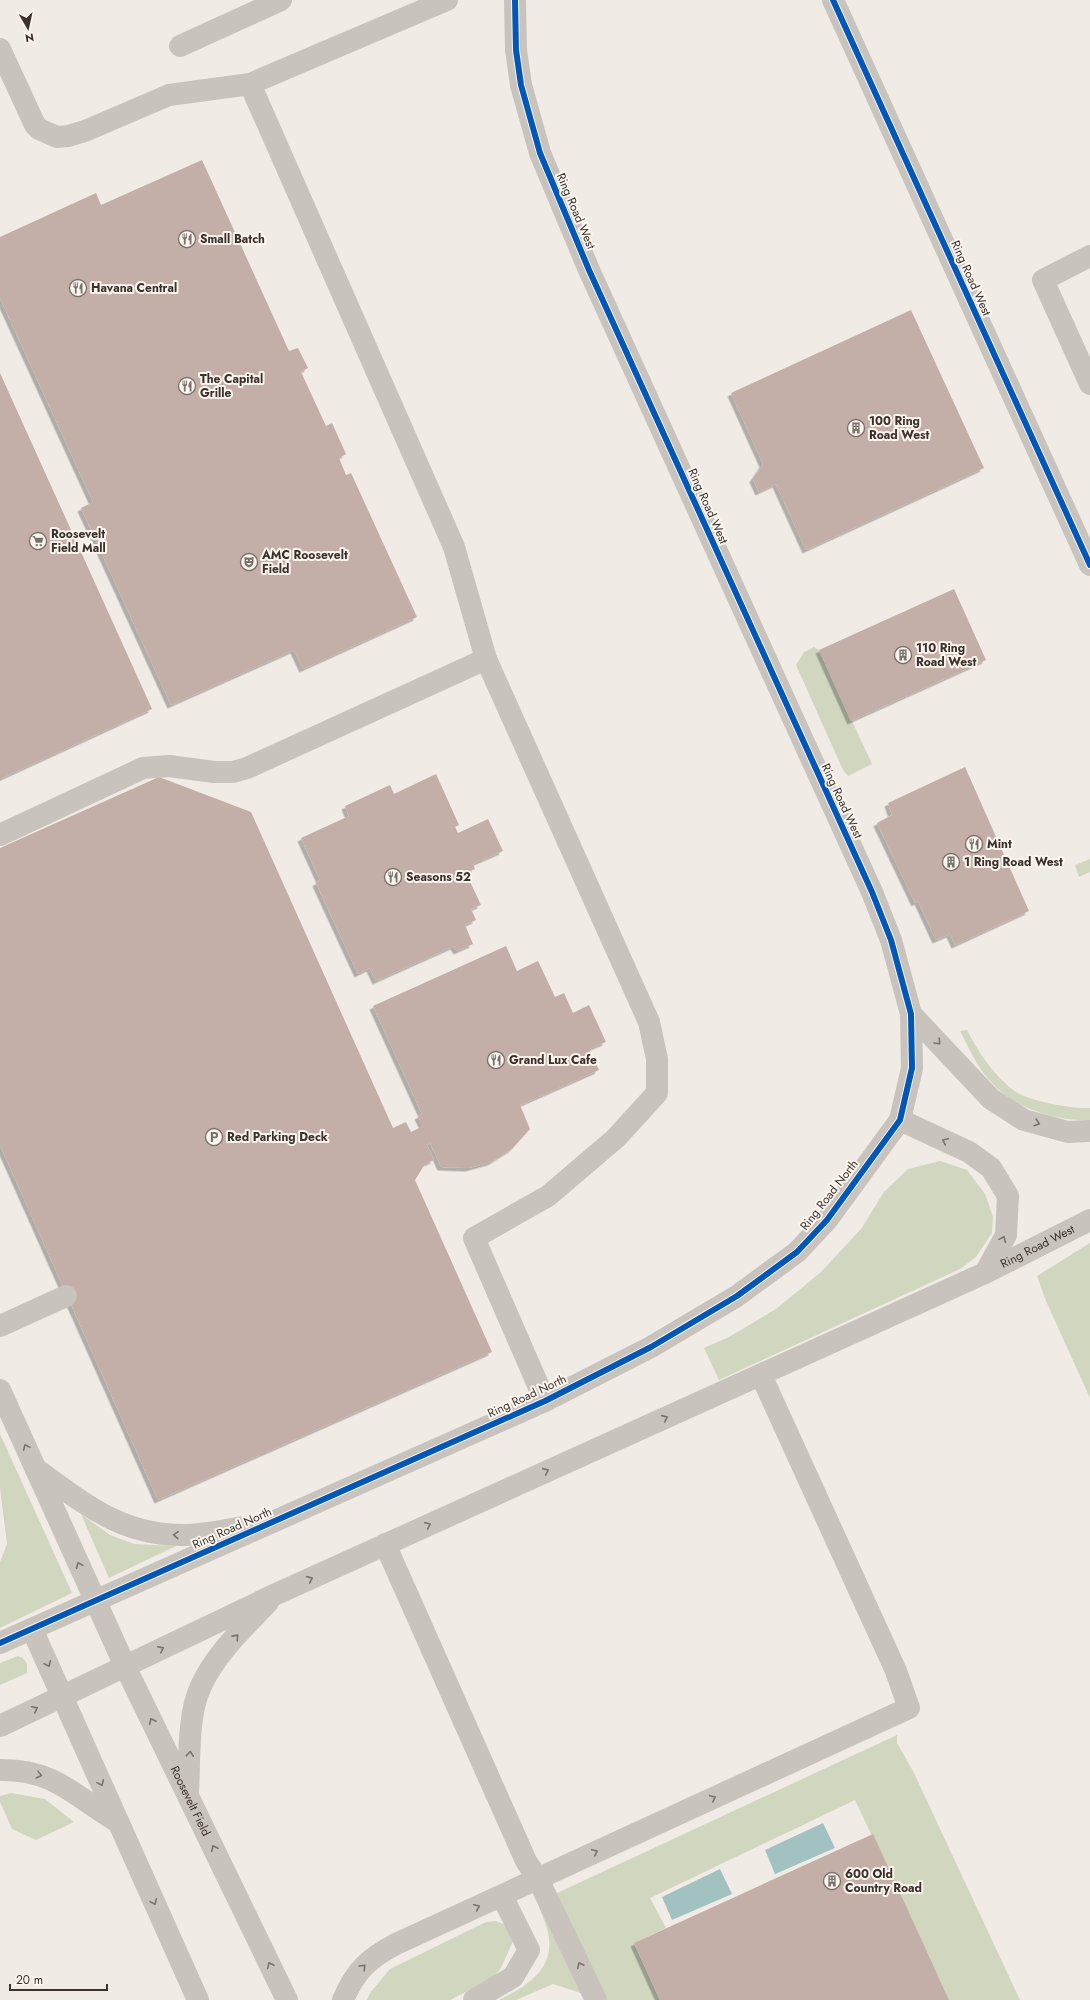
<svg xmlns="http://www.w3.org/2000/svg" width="1090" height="2000" font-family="Jost,sans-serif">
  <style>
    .green { fill: #d1d6bf }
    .water { fill: #a1c2c1 }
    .building { fill: #c3afa7; filter: url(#shadow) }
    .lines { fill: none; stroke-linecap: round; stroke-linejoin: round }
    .minor { stroke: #c9c3be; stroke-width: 22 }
    .cycleway-casing { stroke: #fbf5ee; stroke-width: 8 }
    .cycleway { stroke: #0057b8; stroke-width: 6 }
    .oneway { stroke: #7b726d }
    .labels { text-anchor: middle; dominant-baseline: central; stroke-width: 4; stroke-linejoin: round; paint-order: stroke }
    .street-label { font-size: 12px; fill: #3b302b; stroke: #fbf5ee }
    .poi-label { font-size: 12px; font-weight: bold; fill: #3b302b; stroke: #fbf5ee; text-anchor: start }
  </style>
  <defs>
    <filter id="shadow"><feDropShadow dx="-3.5" dy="3.5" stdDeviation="0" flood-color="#0004"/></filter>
  </defs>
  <rect width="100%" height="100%" fill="#f0ebe5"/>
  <path class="green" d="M814 647 819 650 872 764 848 776 843 770 796 665 804 652Z
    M1090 859V872L1079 877 1075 865Z
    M967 1030C978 1052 994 1075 1013 1090 1028 1101 1072 1109 1090 1108V1120C1057 1122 1014 1108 992 1083 978 1069 969 1048 960 1031Z
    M940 1161 967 1170 985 1194 993 1217 992 1233 976 1257 960 1269 719 1380 704 1348 729 1337 776 1309 821 1272 861 1229 884 1192 908 1169Z
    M1090 1243V1398L1046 1301 1037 1276Z
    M0 1434 72 1593 0 1628V1562L7 1544 0 1488Z
    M81 1514 110 1535 134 1544 176 1546 109 1578Z
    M18 1656 23 1658 27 1664V1673L0 1685V1663Z
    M897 1735V1743L913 1771 1020 2000H949L855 1800 650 1898 666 1928 634 1943 660 2000H603L555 1894Z
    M11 1793 45 1799 74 1822 36 1840 12 1829 0 1802V1796Z
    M538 1903 581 1993 553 1984 516 2000H499C525 1987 553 1971 549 1938 548 1926 541 1914 538 1903Z
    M496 1921 508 1926 513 1941 501 1968 493 1978 450 2000H367L370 1993 390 1969 486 1922Z"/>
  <path class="water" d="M823 1823 835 1848 775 1874 765 1850Z
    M720 1869 732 1894 672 1920 662 1897Z"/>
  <path class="building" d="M202 160 289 351 298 348 308 368 301 372 326 426 332 423 346 454 339 458 346 475 351 473 417 617 303 669 294 650 171 705 81 508 93 502 0 298V237L96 193 101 205Z
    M911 310 984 468 806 550 776 484 759 492 753 479 763 464 731 393Z
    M0 373 152 709 0 779Z
    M954 589 986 660 851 721 819 650Z
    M965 767 1029 911 955 945 950 934 936 940 918 901 915 903 877 823 892 815 888 803Z
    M436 774 459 825 455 827 458 833 488 819 503 851 473 864 475 869 466 873 481 905 471 909 476 920 465 925 473 944 457 951 454 946 376 981 370 968 358 974 316 883 320 880 301 838 349 816 345 806 390 785 394 794Z
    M159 777 251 812 393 1128 406 1122 411 1132 423 1126 418 1116 422 1114 373 1006 506 946 517 971 538 961 555 997 564 993 573 1013 589 1005 606 1042 589 1049 599 1070 520 1105 530 1129 512 1149 491 1162 469 1168 441 1167 430 1143 427 1145 434 1160 425 1164 415 1180 492 1352 158 1500 0 1145V848Z
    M873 1834 949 2000H660L634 1943Z"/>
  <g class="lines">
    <g class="minor">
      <path d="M833 0 1090 565"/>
      <path d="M180 46 281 0"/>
      <path d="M0 49 35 125 39 129 50 134 57 137 68 136 85 131 169 95 250 84 447 0"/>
      <path d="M250 84 454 547 486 659 649 1022 657 1059V1093L616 1138 548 1196 474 1238 545 1401"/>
      <path d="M1090 256 1043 280 1090 384"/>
      <path d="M0 835 143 768 169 766 214 772H233L247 768 486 659"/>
      <path d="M911 1014 991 1099 1024 1120 1068 1132 1090 1131"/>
      <path d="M900 1120 969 1152 991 1168 1008 1196 1006 1235 985 1273"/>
      <path d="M0 1326 66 1296"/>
      <path id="s1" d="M0 1390 125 1666 287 2000"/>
      <path d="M36 1469C85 1504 122 1536 185 1535 204 1535 224 1530 243 1527"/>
      <path d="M385 1544 526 1861 538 1879 596 2000"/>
      <path d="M32 1629 198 2000"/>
      <path d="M0 1643 545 1401 651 1347 737 1296 797 1252 827 1220 900 1120 912 1068 911 1014 891 940 872 892 589 270 540 153 521 85 516 50 515 0"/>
      <path id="s2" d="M0 1726 274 1595 985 1273 1090 1220"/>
      <path d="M0 1770C55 1769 75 1797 118 1822"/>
      <path d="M188 1792C190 1760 187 1715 201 1686 216 1653 244 1628 268 1602"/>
      <path d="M343 2000C355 1971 369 1958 396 1944L909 1708 896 1671 761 1375"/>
      <path d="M474 2000 513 1977 529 1950 502 1896"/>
    </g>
    <g class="cycleway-casing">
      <path id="cycleway" d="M833 0 1090 565
        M0 1643 545 1401 651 1347 737 1296 797 1252 827 1220 900 1120 912 1068 911 1014 891 940 872 892 589 270 540 153 521 85 516 50 515 0"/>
    </g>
    <use href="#cycleway" class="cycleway"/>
  </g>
  <defs><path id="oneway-chevron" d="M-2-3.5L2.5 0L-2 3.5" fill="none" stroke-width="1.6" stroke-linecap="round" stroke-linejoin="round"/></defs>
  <g class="oneway">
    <use href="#oneway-chevron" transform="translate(938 1042) rotate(47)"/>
    <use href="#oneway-chevron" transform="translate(1037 1123) rotate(16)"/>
    <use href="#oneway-chevron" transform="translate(945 1141) rotate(-155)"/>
    <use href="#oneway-chevron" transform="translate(1003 1239) rotate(-66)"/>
    <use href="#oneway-chevron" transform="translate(665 1418) rotate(-24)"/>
    <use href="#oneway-chevron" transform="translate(26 1447) rotate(-114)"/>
    <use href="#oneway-chevron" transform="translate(546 1471) rotate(-24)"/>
    <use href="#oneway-chevron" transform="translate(428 1525) rotate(-24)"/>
    <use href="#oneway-chevron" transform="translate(176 1535) rotate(-177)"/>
    <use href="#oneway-chevron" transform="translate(79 1565) rotate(-114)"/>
    <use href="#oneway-chevron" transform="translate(310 1579) rotate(-24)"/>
    <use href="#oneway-chevron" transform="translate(236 1637) rotate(-48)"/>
    <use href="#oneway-chevron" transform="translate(161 1649) rotate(-26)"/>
    <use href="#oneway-chevron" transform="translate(48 1664) rotate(66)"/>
    <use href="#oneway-chevron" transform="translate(35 1709) rotate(-26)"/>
    <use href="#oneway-chevron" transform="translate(152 1721) rotate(-116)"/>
    <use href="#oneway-chevron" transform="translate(190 1754) rotate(-87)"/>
    <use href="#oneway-chevron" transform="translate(39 1775) rotate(14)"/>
    <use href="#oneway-chevron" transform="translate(101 1783) rotate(66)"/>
    <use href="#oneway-chevron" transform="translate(713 1798) rotate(-25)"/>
    <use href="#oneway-chevron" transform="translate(214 1848) rotate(-116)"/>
    <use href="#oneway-chevron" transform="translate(595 1852) rotate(-25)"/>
    <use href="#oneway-chevron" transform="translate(154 1902) rotate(66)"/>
    <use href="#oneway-chevron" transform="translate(477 1907) rotate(-25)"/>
    <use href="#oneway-chevron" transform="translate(270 1965) rotate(-116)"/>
    <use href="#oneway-chevron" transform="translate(580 1965) rotate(-116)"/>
    <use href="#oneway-chevron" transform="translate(363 1967) rotate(-47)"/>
  </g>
  <defs>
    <g id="restaurant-ring" transform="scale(0.9)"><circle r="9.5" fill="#fbf5ee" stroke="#7a716c" stroke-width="1.5"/><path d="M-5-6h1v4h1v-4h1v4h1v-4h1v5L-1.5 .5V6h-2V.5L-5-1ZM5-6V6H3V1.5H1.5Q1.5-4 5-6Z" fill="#7a716c"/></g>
    <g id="building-ring" transform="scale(0.9)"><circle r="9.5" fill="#fbf5ee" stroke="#7a716c" stroke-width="1.5"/><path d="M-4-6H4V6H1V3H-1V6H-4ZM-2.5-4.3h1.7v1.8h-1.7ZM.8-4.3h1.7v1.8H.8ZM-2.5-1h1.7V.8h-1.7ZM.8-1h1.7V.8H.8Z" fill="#7a716c"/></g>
    <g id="supermarket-ring" transform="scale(0.9)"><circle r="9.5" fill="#fbf5ee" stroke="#7a716c" stroke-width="1.5"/><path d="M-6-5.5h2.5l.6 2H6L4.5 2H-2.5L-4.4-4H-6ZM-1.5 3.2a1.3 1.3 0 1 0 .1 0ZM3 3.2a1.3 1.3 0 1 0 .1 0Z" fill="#7a716c"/></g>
    <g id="theatre-ring" transform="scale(0.9)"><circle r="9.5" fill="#fbf5ee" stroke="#7a716c" stroke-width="1.5"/><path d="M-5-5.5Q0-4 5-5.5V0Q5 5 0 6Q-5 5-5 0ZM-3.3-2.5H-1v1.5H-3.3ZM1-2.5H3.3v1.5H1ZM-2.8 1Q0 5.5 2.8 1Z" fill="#7a716c"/></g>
    <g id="parking-ring" transform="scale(0.9)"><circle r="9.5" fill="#fbf5ee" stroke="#7a716c" stroke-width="1.5"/><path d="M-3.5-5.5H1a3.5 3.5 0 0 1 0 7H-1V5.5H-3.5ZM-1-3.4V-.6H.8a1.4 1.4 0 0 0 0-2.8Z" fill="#7a716c"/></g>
  </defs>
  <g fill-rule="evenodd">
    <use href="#restaurant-ring" x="187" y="239"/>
    <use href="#restaurant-ring" x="78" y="288"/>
    <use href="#restaurant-ring" x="187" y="386"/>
    <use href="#building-ring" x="856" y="428"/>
    <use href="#supermarket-ring" x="38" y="541"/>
    <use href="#theatre-ring" x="249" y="562"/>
    <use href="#building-ring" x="903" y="655"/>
    <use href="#restaurant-ring" x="974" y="844"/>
    <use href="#building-ring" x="951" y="862"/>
    <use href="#restaurant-ring" x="393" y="877"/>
    <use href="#restaurant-ring" x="496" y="1060"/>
    <use href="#parking-ring" x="214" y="1137"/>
    <use href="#building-ring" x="832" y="1881"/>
  </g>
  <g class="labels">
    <g class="street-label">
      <text transform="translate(576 211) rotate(67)">Ring Road West</text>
      <text transform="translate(971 278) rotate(66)">Ring Road West</text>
      <text transform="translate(708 506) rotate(66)">Ring Road West</text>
      <text transform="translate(842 801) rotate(65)">Ring Road West</text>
      <text transform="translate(829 1195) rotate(-52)">Ring Road North</text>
      <text stroke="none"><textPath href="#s2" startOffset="1143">Ring Road West</textPath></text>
      <text transform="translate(527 1396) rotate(-25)">Ring Road North</text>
      <text transform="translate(232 1528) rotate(-24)">Ring Road North</text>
      <text stroke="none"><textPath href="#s1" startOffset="453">Roosevelt Field</textPath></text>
    </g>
    <g class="poi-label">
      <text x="200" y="239">Small Batch</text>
      <text x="91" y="288">Havana Central</text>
      <text x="200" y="379">The Capital<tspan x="200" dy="14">Grille</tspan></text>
      <text x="869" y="421">100 Ring<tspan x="869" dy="14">Road West</tspan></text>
      <text x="51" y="534">Roosevelt<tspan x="51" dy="14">Field Mall</tspan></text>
      <text x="262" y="555">AMC Roosevelt<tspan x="262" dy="14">Field</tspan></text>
      <text x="916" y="648">110 Ring<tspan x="916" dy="14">Road West</tspan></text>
      <text x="987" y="844">Mint</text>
      <text x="964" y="862">1 Ring Road West</text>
      <text x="406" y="877">Seasons 52</text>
      <text x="509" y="1060">Grand Lux Cafe</text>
      <text x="227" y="1137">Red Parking Deck</text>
      <text x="845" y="1874">600 Old<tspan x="845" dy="14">Country Road</tspan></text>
    </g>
  </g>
  <g transform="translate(28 28) rotate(171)" stroke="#fbf5ee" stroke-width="3" paint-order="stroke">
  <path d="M0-3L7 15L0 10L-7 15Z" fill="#3b302b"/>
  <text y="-6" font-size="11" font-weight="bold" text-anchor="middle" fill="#3b302b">N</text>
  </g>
  <path d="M10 1984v6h97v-6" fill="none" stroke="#3b302b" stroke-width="2"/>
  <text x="16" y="1984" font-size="12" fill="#3b302b" stroke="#fbf5ee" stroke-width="3" paint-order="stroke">20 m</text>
</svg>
